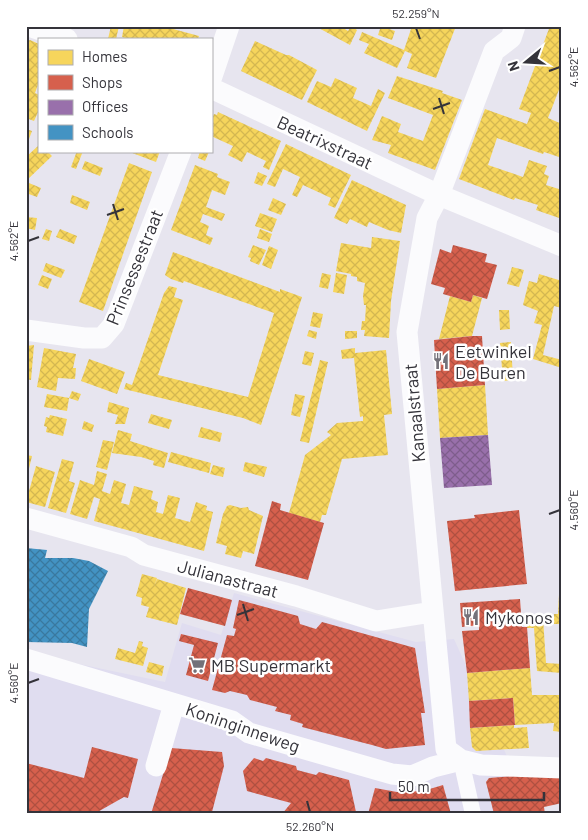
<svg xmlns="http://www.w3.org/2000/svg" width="588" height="840" font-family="Barlow,sans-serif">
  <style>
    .built { fill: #e0ddf0 }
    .homes { fill: url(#homes-cross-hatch) }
    .shops { fill: url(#shops-cross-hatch) }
    .offices { fill: url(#offices-cross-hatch) }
    .schools { fill: url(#schools-cross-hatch) }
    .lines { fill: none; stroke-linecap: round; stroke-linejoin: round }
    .pedestrian { stroke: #fbfbfd; stroke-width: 16 }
    .minor { stroke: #fbfbfd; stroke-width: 21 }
    .ticks { fill: none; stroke: #34333a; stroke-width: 2 }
    .labels { text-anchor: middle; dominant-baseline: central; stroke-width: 5; stroke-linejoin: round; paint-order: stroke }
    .street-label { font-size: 18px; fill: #34333a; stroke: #fff }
    .poi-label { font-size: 18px; fill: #34333a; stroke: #fff; text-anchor: start }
    .neatline { fill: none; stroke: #34333a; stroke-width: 2 }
    .ticks-label { font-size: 12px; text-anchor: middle; fill: #34333a }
  </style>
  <defs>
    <pattern id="homes-cross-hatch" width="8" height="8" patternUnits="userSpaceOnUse" patternTransform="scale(1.25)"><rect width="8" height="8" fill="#f6d55c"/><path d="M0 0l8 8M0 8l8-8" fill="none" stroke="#d4b751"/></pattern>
    <pattern id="shops-cross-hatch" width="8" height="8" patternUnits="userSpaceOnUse" patternTransform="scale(1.25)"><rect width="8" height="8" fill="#d6604d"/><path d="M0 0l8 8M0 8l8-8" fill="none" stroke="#ae5041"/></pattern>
    <pattern id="offices-cross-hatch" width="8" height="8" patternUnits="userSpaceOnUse" patternTransform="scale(1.25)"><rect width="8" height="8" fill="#9970ab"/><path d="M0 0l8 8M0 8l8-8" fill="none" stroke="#7e5d8c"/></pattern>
    <pattern id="schools-cross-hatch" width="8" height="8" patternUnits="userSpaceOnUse" patternTransform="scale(1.25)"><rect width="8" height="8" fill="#4393c3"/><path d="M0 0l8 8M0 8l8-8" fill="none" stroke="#39799f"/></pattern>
  </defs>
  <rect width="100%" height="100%" fill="#e7e5ef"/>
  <path class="built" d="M234 593 416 642 454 639 533 814H26V653L165 682 182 623 221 635Z"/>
  <path class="homes" d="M111 26H119L116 39H108Z
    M124 26H162L199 36 198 39H128L122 37Z
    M315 26H340L348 31 351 26 357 30 350 45Z
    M381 26H390L389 29 395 31 392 40 378 35Z
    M412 26H456L436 78 407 68 412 54 405 51 397 68 364 53 369 44 359 40 362 32 404 50Z
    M550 26 562 29V82L548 118 562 124V158L544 152 543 154 497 138 488 165 523 177 529 160 547 166 544 174 549 176 546 185 562 190V219L536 210 538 205 515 198 514 200 459 179 485 109 527 124 531 113 519 109Z
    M30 40 39 44V82L35 93 39 95V110L34 121 26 118V42Z
    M255 41 286 55H289L317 70 302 100 241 71Z
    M397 76 443 91 442 93 462 100 435 170 388 153 391 145 372 140 382 116 401 124 398 132 423 141 433 115 388 98Z
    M335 78 357 88 353 98 371 106 378 89 385 93 367 131 307 102 317 81 331 87Z
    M218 112 281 141 269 170 263 167 266 161 247 152 242 162 228 155 233 146 211 136V120L214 114 217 115Z
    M26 129 32 131 29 139H26Z
    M286 144 351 175 335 208 328 205 331 198 303 185 297 197 292 195 300 177 283 169 275 187 267 184Z
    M39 145V151H47L52 156 26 181V157Z
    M77 151H83L76 169 71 167Z
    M127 151H160L156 162Z
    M200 151 209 152 205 161 198 158Z
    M85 161 103 168 100 176 82 169Z
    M129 163 152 172 103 311 79 302Z
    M195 165 218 174 217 177 230 182 225 195 212 190 206 207 225 214 222 221 203 214 200 222 209 226 206 235 213 238 210 245 171 230Z
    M258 172 267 176 262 186 254 183Z
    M352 180 406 205 401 233 388 230 369 222 367 227 350 219 347 224 334 218Z
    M29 183 41 188 37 197 26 193Z
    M72 195 90 202 87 210 70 203Z
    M273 198 286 204 281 215 268 210Z
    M260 213 277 219 272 232 255 226Z
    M26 217 37 218 35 230 26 228Z
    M46 229 52 231 49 241 42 239Z
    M60 229 77 236 74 244 56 237Z
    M260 229 272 234 269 242 257 238Z
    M372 237 400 241 391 301 389 338 364 336 365 330H361L362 321H365L366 305H364L363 296 365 283 357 281V277L351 276V274L336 271 341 243 371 248Z
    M253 245 266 250 259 265 250 261 251 258 248 257Z
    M269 246 278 250 271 269 262 265Z
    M173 252 280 292V289L302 297 261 425 243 418 124 389 126 383 132 385 164 293 169 286 177 288 174 297 183 300 158 375 248 397 274 313 184 281 183 283 171 279 165 275Z
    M46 263 65 270 61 278 43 271Z
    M512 267 524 270 519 287 507 284Z
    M322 273 331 275 328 289 319 287Z
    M336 273 347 275 344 294 333 292Z
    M539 274 562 281V308L554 306 543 355 562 360V368L533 359 542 325 534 323 538 311 523 305 529 281 537 283Z
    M42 275 52 279 48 289 38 285Z
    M26 281H29L27 296H26Z
    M473 295 482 298 472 336 439 339 450 296 471 302Z
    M499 310H509L510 329 500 330Z
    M313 312 323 314 320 328 310 326Z
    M309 330 317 332 316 339 307 336Z
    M345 331H357V338L345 339Z
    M511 342 513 380 503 381 500 343Z
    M34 345 31 380 26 379V346Z
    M44 348 76 354 73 368H76L75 379 58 378 56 391 37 387Z
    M355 348V353L386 350 392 414 384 415 388 455 342 459 326 515H322L320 522 289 513 305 455 331 435 327 432 337 423 363 421V416L360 417 354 358 342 359 341 350Z
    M305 351 314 353 311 366 302 364Z
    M89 359 125 372 117 394 81 381Z
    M320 360 328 362 309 443 300 441Z
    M485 385 488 435 440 438 437 389Z
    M26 386H29L27 399H26Z
    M72 391 81 394 78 401 69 398Z
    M47 394 69 398 67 411 44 407Z
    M295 394 305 396 300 417 291 415Z
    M109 402 129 408 125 424H115L118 415 107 412Z
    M151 414 172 420 169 429 148 423Z
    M50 415 67 419 63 436 46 432 47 427 44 426 46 417 49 418Z
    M84 421 94 425 92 432 82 429Z
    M201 427 222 433 220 442 198 437Z
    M118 430 132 434 130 441 168 453 164 468 153 465 154 461 141 457 112 453Z
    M103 440 114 442 107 470 96 467Z
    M171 452 211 463 209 473 168 462Z
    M26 455 32 456 27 477H26Z
    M62 459 74 462 69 481 75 483 66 513 48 508Z
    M245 462 267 467 264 477 243 471Z
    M213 465 225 468 223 477 210 474Z
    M36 466 55 472 45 507 26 502Z
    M97 471 107 474 102 491 110 494 114 480 126 484 121 503 129 505 134 486 153 491 151 499 158 502 156 512 163 514 168 495 180 498 175 518 190 522 196 502 207 506 206 510 213 512 204 551 94 521 100 499 94 497 87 519 70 514 80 480 94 485Z
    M230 505 241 508 248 507 249 510 263 516 254 554 243 551 241 558 225 554 227 546 216 543 223 514 227 506Z
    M142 574 157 578 154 587 157 579 186 588 177 625 146 617 149 607 141 605 142 598 136 596Z
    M560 575 562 624H554V614H558Z
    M543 618 546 663 562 664V673L537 671 534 628H527V620Z
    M139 641 143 642 142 646 148 648 143 666 115 659 118 648 135 653Z
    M149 662 164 666 162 676 146 672Z
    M530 668 532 695H562V732L553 731 554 723 515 725 513 698 469 701 467 673Z
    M514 725V728L527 727 529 748 476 751 472 747 470 728Z"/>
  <path class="shops" d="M453 245 487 254 485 262 497 265 487 299 473 295 471 302 443 294 445 288 431 284 440 249 451 253Z
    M472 336H482L485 385 437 389 434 340Z
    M272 501 281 504 280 510 324 523 308 580 255 566Z
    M519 510 527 584 455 591 447 521 475 518 474 515Z
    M188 588 232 600 225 626 180 614Z
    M520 599 522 627H527L530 668 467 673 462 631 479 630V625L462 627 460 603Z
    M239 600 298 616 300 624 316 629 322 622 415 648 425 713H421L425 745 386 749 372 745 302 727 303 724 290 720 291 715 275 711 277 707 250 700 247 695 230 691 225 693 212 690 227 635 234 636 236 629 233 628Z
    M181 634 218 643 208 681 186 675 194 645 179 641Z
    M513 698 515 725 470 728 469 701Z
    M92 747 138 759 128 798 124 797 94 814H26V763L84 778Z
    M171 748 222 752 224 766 212 812 218 814H151Z
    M254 758 263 761 266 758 296 766 297 770 316 775 319 772 349 780 356 812 282 814 291 803 247 791 243 771Z
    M536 774 562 776V803L544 807 545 814H494L486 782 489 778Z
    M443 785 451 814H368L375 788 397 792 423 791Z"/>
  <path class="offices" d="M488 435 492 485 444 488 440 438Z"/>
  <path class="schools" d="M26 548 47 550 45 558H73L89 561 108 571 89 609 87 647 72 643 26 642Z"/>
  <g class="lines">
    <path class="pedestrian" d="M461 760 473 814"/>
    <path class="minor" d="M29 26 67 39
      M515 26 511 38 494 51 439 195 427 218 407 332 446 749 461 760 481 765 562 768
      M211 79 229 26
      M211 88 439 195 562 246
      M26 330 84 338H102L114 324 181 151
      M26 518 131 547 144 555 296 596 376 621 432 612
      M26 659 232 721 249 733 392 774 412 776 433 767 461 760
      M156 766 174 704"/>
  </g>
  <path class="ticks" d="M416 28 420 39M549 71 560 67M439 98 444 114M433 109 450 103M113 204 118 220M107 215 124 209M28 241 39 237M549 514 560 510M243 604 248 621M237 615 254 609M28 683 39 679M307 801 310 812"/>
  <defs>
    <g id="restaurant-bare" transform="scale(1.35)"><path d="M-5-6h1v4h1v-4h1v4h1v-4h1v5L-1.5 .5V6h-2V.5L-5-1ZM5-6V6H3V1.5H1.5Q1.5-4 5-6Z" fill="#737179" stroke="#fff" stroke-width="2.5" paint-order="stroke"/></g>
    <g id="supermarket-bare" transform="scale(1.35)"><path d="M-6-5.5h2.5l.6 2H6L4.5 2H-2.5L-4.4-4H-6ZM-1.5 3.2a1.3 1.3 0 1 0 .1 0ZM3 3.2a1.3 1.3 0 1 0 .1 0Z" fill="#737179" stroke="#fff" stroke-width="2.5" paint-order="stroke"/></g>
  </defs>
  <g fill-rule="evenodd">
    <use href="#restaurant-bare" x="441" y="361"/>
    <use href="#restaurant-bare" x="471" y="617"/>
    <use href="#supermarket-bare" x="197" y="665"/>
  </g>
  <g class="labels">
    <g class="street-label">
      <text transform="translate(325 142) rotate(25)">Beatrixstraat</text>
      <text transform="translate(134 267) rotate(-68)">Prinsessestraat</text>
      <text transform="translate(414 413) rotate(-95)">Kanaalstraat</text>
      <text transform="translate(228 578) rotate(15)">Julianastraat</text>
      <text transform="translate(243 727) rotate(19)">Koninginneweg</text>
    </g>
    <g class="poi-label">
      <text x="455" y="351">Eetwinkel<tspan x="455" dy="21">De Buren</tspan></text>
      <text x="485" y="617">Mykonos</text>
      <text x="211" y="665">MB Supermarkt</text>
    </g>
  </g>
  <rect width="588" height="840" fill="none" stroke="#ffffff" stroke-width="55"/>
  <rect x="38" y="38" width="175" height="115" fill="#ffffff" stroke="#aeadb0"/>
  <rect x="48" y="50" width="25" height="15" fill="#f6d55c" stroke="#aeadb0"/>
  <text x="82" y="62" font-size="15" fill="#34333a">Homes</text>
  <rect x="48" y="75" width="25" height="15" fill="#d6604d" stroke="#aeadb0"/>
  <text x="82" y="88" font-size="15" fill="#34333a">Shops</text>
  <rect x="48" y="100" width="25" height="15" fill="#9970ab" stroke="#aeadb0"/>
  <text x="82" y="112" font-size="15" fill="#34333a">Offices</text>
  <rect x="48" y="125" width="25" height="15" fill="#4393c3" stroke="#aeadb0"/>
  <text x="82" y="138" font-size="15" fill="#34333a">Schools</text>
  <g transform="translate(526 62) rotate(252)" stroke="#ffffff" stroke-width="4" paint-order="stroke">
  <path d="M0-4L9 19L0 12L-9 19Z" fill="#34333a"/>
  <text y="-8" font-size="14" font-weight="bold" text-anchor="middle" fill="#34333a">N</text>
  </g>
  <path d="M390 792v8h154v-8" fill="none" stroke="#34333a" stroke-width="2.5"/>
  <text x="398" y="792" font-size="15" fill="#34333a" stroke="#ffffff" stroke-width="4" paint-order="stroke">50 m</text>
  <rect x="28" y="28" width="532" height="784" class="neatline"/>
  <g class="ticks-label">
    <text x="416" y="18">52.259°N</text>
    <text transform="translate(574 67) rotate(-90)" y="4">4.562°E</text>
    <text transform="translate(14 241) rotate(-90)" y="4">4.562°E</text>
    <text transform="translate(574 510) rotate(-90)" y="4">4.560°E</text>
    <text transform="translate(14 683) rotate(-90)" y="4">4.560°E</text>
    <text x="310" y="831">52.260°N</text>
  </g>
</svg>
